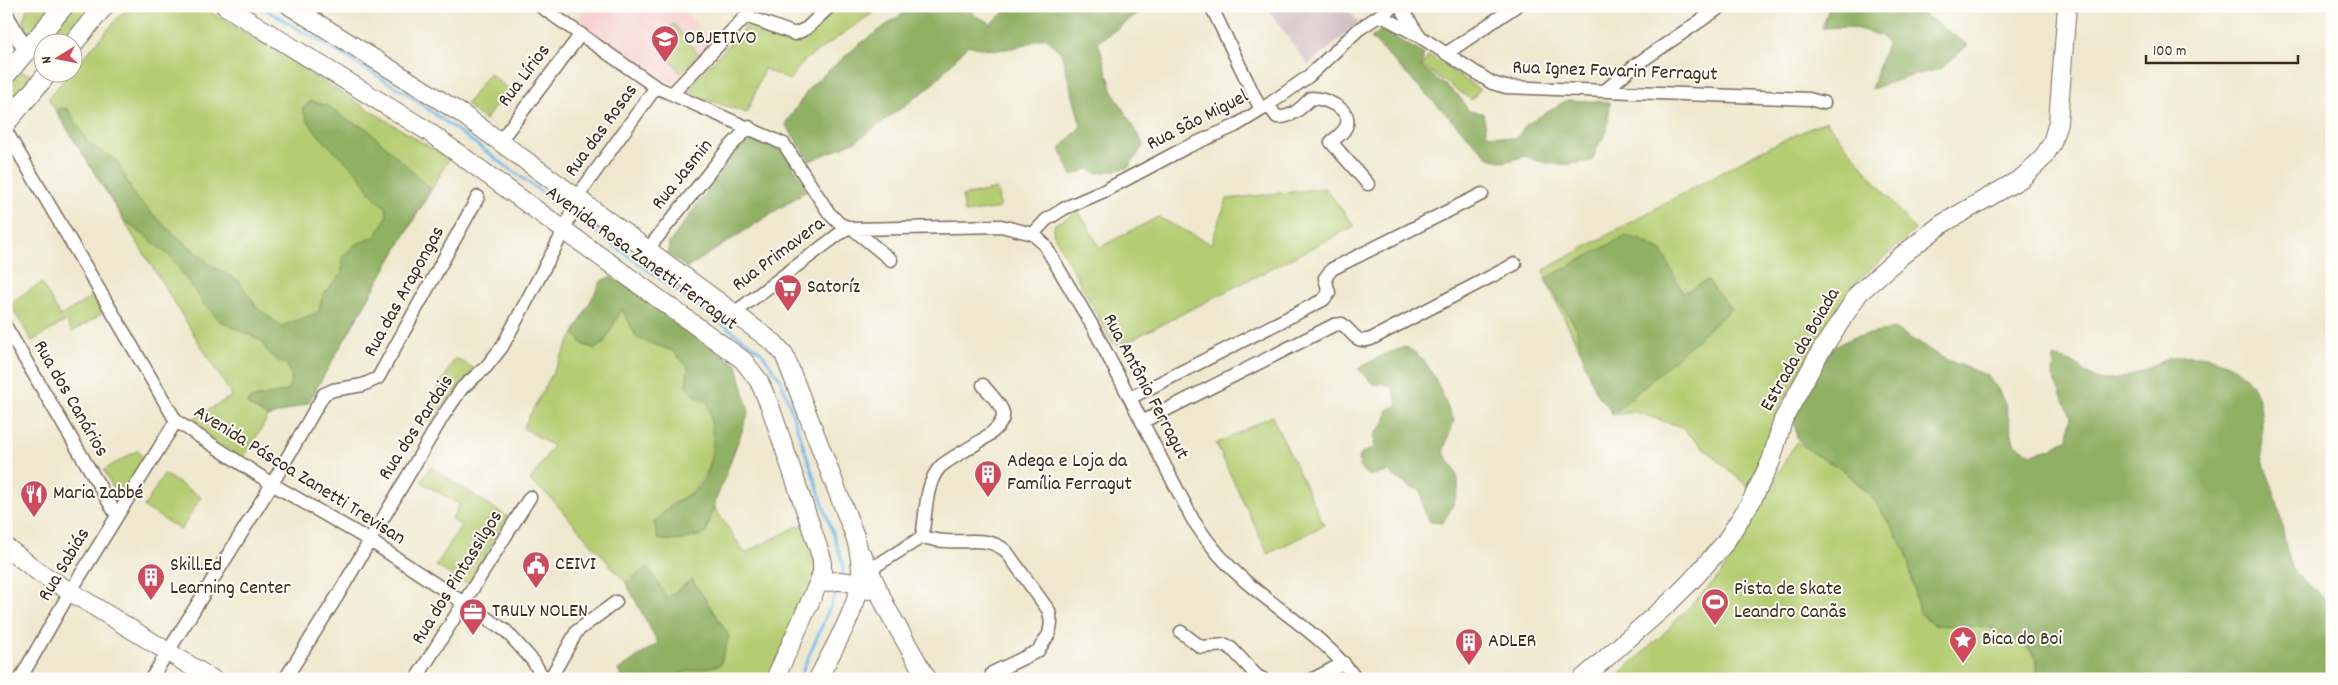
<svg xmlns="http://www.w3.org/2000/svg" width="2338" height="685" font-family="Dekko,sans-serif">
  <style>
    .built { fill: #f7d0ce }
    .industrial { fill: #d2bec4 }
    .green { fill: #b5cd72; stroke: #787c48 }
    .forest { fill: #90b064; stroke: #666d41 }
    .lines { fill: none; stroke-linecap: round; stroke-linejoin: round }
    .stream { stroke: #79bef0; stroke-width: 3 }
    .minor-casing { stroke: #7a6c5c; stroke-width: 15 }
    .tertiary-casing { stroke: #7a6c5c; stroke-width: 18 }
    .secondary-casing { stroke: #7a6c5c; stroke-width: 20 }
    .primary-casing { stroke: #7a6c5c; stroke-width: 21 }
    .minor { stroke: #fff; stroke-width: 12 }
    .tertiary { stroke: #fff; stroke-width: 15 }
    .secondary { stroke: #fff; stroke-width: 18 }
    .primary { stroke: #fff; stroke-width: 19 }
    .labels { text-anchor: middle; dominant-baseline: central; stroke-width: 4; stroke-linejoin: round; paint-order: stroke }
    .poi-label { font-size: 20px; fill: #3b2a1e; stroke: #fdfcf7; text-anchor: start }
    .street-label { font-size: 20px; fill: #3b2a1e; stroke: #fdfcf7 }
  </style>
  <rect width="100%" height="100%" fill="#fdfcf7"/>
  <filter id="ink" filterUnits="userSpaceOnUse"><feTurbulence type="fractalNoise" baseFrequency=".02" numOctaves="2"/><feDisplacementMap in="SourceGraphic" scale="10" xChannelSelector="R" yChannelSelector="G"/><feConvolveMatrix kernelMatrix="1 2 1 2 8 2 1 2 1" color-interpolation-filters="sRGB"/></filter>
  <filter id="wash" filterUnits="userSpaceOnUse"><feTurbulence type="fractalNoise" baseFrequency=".0096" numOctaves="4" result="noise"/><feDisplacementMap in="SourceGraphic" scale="20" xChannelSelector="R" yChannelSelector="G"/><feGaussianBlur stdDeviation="1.12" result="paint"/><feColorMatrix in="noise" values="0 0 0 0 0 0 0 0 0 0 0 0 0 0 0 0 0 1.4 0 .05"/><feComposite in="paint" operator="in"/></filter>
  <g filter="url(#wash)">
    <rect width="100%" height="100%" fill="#efe8ce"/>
    <path class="built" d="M591 6H680L713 41 673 84 574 23Z"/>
    <path class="industrial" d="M1266 6H1345L1359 23 1308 66Z"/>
    <path class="green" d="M28 6H61L30 34 26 33 23 20Z
      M73 6H99L69 42H42L41 64 36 58V50Z
      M128 6H201L449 159 308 403 268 417 243 459 186 423 232 396 48 98 70 73 72 72 73 70Z
      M838 6H883L805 60 789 80 764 69 747 113 695 96 690 89 693 83 748 24 792 40 803 38Z
      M674 24 699 55 681 73 655 39Z
      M1429 55 1479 89 1472 100 1422 66Z
      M20 72 29 74 32 82 6 115V85Z
      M489 73 508 89 485 120 466 105Z
      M1826 121 1915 230 1855 283 1781 404 1748 487 1679 426 1635 412 1612 415 1545 279 1544 270 1756 153Z
      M1325 188 1355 226 1119 346 1111 341 1053 233 1055 224 1079 212 1100 247 1158 217 1211 244 1227 199Z
      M997 189 1000 208 965 213 962 196Z
      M42 283 60 316 93 296 102 314 72 332 66 321 32 341 9 303Z
      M622 308 637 338 673 351 688 367 695 395 708 402 714 436 709 469 692 492 669 506 658 538C675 543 689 539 706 533L714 507 745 553 800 525 806 528 814 542 816 573 768 679H681L680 673 720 665 729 636 692 579 667 599 648 567 626 583 549 496 530 481 553 446 523 428 574 333 584 345 604 343Z
      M455 358 477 370 448 399 431 422 422 417Z
      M1272 416 1324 525 1268 554 1216 444Z
      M1796 442 1838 465 1872 497 1906 550 1918 609 1933 624 1988 627 2021 641 2037 660 2035 679H1614L1661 636 1721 574Z
      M138 450 145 463 127 495 116 494 104 470Z
      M430 467 508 517 470 581 465 583 436 566 461 525 451 519 460 505 421 482Z
      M164 474 201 497 181 530 144 507Z"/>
    <path class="forest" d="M913 6H972L973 15 991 23 1012 6H1148L1098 42 1113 92 1144 145 1128 168 1098 173 1087 169 1072 176 1060 149 1081 126 1061 53 1045 37C1016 49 999 54 968 45L930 87 856 141 810 161 785 124 811 86 858 45Z
      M1830 6H1912L1968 45 1941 69 1914 75 1871 89 1887 44 1882 36 1851 27 1822 28Z
      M1382 30 1424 54 1421 67 1458 95 1469 111 1483 113 1487 134 1516 139 1526 125 1567 100 1610 102 1607 132 1597 147 1592 161C1568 165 1548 167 1526 156L1504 162 1489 158 1371 38Z
      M311 101 329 106 347 120 366 128 431 189 308 403 268 417 247 404 250 399 287 391 292 378 286 364 278 361 267 351 262 341 220 321 206 307 170 256 124 220 56 111 61 108 68 109 88 143 117 161 135 197 167 228 214 267 239 281 258 309 282 326 319 312C321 293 329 287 342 274V257L354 245 376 236 387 216 386 207C372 199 368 186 358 174 339 153 313 137 302 109Z
      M753 137 783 150 808 190 687 268 668 254 669 243 746 139Z
      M1625 236 1641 240 1662 251 1683 293 1707 280 1731 309 1612 415 1609 407 1599 398 1585 365 1576 327 1545 279Z
      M610 277 631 288 737 365 749 412 710 516 706 533C689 539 675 543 658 539L654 522C667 508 676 503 691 493 720 471 713 432 708 402L694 395 686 386 688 367 673 351 637 338 622 309 604 343 595 349 584 345 574 333 601 281Z
      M1895 329 1945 359 1986 375 1998 389 2006 406 2014 443 2031 454 2051 449 2068 438 2071 416 2053 378 2054 357C2060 359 2067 360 2072 363 2085 370 2092 381 2108 380 2146 377 2161 349 2206 357 2244 364 2262 389 2262 426 2262 439 2260 451 2264 464 2267 473 2271 482 2274 492 2282 515 2283 539 2290 562 2298 586 2323 586 2332 613V679H2035L2038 660 2026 645 1990 627 1933 625 1919 612 1906 551 1875 500 1846 471 1812 453 1797 439 1794 418 1809 380 1835 346 1854 337Z
      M1405 347C1434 359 1440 395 1454 421L1443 452C1466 483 1461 491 1443 523L1430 522 1423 508 1421 490 1409 487 1389 472 1368 476 1361 469 1358 459 1362 453 1374 448 1375 434 1385 423 1388 410 1398 405 1392 388 1383 383 1375 385 1358 369 1385 354Z
      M648 567 667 598 692 579 729 636 720 665 681 673V679H622L618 670 658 643 626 583Z"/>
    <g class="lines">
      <path class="stream" d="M260 6 406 93 569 212
        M574 216 761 352 781 380 844 566 842 575
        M799 679 839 586"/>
    </g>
  </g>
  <g filter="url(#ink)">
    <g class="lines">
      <g class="minor-casing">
        <path id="minor" d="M540 6 656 87 784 144 829 213 840 224 853 229 891 260
          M1400 6 1419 36
          M1212 8 1261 110
          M1380 15 1419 36 1492 83 1506 87 1809 99 1824 103
          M746 16 795 34 807 28 830 6
          M1447 53 1516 6
          M1607 89 1634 66 1722 6
          M672 94 746 16 752 6
          M1268 105 1277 117C1292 118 1301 108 1311 98 1323 98 1351 108 1347 124 1345 132 1337 137 1331 142L1368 184
          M6 131 176 421 272 484 369 540 506 631 533 661 544 679
          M500 141 581 34
          M853 229 1001 226 1033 234 1044 244 1093 327 1193 520C1208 543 1224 563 1245 581 1282 613 1326 638 1356 679
          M1033 234 1046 220 1065 208 1104 191 1187 147 1235 126 1261 110 1309 76 1359 29 1394 6
          M648 249 728 149 749 127
          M734 313 847 228
          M6 327 117 516
          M1130 398 1323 300 1329 293 1325 278 1332 269 1482 194
          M1142 422 1334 325 1342 324C1353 332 1355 344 1371 339L1515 264
          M922 537C926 516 925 483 940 467 953 454 1012 431 1002 410 998 401 989 393 983 385
          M865 575 869 570 922 537C930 539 938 541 946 541 968 543 988 536 1006 551L1049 611 1051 623 1049 634 1038 651 992 673
          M1181 632 1201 647 1226 645 1232 649 1257 676 1263 679
          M20 679 70 592 176 421
          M151 679 272 484 324 394 333 390 363 385 378 378 478 197
          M285 679 338 595 443 416 462 388 486 367 502 347 565 229 577 197 656 87
          M416 679 530 497
          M550 679 577 631 616 602
          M1313 679 1344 663"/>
      </g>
      <g class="tertiary-casing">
        <path id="tertiary" d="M6 16 26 51"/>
      </g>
      <g class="secondary-casing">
        <path id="secondary" d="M225 6 426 130 743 360 759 381 770 406 822 559V572L818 584 775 679
          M290 6 462 114 734 313 774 343 784 354 856 539C859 551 861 562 861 574 860 606 832 650 818 679
          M6 547 40 573 212 679
          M863 556 887 609 927 679
          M818 584C836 579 853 579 869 590
          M1582 679 1669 603 1693 579 1724 544 1751 502 1771 461 1783 420 1819 354 1859 293 1901 256 1942 224 2022 178 2043 158 2052 143 2058 122 2067 6"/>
      </g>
      <g class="primary-casing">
        <path id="primary" d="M72 45 104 6
          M6 75 64 6
          M6 123 49 72"/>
      </g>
      <use href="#minor" class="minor"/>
      <use href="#tertiary" class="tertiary"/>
      <use href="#secondary" class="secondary"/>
      <use href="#primary" class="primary"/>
    </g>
  </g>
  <defs>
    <g id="school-pin" transform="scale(1.4375)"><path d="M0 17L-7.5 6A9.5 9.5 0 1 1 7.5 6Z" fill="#d1495b" stroke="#fdfcf7"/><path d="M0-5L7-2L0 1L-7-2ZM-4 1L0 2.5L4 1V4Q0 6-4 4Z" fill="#fff"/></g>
    <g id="supermarket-pin" transform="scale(1.4375)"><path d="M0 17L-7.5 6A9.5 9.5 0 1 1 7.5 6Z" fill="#d1495b" stroke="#fdfcf7"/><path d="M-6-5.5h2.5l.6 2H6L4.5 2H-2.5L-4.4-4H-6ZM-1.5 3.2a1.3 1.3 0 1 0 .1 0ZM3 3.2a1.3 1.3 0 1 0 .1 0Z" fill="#fff"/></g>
    <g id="building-pin" transform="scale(1.4375)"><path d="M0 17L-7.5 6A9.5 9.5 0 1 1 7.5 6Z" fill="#d1495b" stroke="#fdfcf7"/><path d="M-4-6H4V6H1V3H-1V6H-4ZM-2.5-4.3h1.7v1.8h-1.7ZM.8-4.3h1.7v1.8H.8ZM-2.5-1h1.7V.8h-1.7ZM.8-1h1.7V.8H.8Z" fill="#fff"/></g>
    <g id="restaurant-pin" transform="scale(1.4375)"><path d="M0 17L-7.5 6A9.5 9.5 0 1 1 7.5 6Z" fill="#d1495b" stroke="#fdfcf7"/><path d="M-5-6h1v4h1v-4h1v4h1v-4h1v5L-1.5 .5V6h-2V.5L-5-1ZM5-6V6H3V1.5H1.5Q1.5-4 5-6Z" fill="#fff"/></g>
    <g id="civic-pin" transform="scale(1.4375)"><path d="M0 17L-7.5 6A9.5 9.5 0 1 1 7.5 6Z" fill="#d1495b" stroke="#fdfcf7"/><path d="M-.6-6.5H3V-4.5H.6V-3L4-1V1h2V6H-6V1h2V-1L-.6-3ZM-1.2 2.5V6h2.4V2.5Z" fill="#fff"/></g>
    <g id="stadium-pin" transform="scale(1.4375)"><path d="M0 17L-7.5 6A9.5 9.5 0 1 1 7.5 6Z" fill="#d1495b" stroke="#fdfcf7"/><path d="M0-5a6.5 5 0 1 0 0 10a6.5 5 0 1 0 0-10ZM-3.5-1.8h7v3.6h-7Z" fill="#fff"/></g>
    <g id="office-pin" transform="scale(1.4375)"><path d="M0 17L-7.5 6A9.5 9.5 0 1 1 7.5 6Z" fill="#d1495b" stroke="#fdfcf7"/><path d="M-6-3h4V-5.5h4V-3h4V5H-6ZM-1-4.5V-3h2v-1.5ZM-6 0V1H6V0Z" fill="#fff"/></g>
    <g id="sight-pin" transform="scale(1.4375)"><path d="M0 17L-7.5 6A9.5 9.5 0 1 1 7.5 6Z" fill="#d1495b" stroke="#fdfcf7"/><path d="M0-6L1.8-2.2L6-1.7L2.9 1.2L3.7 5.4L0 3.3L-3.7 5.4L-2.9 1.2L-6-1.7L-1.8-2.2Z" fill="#fff"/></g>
  </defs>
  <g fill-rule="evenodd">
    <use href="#school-pin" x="665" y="39"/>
    <use href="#supermarket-pin" x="788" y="288"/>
    <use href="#building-pin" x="988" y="474"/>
    <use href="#restaurant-pin" x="34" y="494"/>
    <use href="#civic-pin" x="536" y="565"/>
    <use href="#building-pin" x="151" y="577"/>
    <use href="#stadium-pin" x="1715" y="602"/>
    <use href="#office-pin" x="473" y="612"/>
    <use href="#sight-pin" x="1963" y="640"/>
    <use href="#building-pin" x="1469" y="642"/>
  </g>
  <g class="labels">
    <g class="poi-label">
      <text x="684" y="39">OBJETIVO</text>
      <text x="807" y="288">Satoríz</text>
      <text x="1007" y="462">Adega e Loja da<tspan x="1007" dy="23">Família Ferragut</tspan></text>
      <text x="53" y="494">Maria Zabbé</text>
      <text x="555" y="565">CEIVI</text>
      <text x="170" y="566">Skill.Ed<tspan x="170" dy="23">Learning Center</tspan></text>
      <text x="1734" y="590">Pista de Skate<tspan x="1734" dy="23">Leandro Canãs</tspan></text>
      <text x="492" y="612">TRULY NOLEN</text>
      <text x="1982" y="640">Bica do Boi</text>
      <text x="1488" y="642">ADLER</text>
    </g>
    <g class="street-label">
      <text transform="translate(1615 72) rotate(2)">Rua Ignez Favarin Ferragut</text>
      <text transform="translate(525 76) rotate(-53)">Rua Lírios</text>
      <text transform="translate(1198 121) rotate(-27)">Rua São Miguel</text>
      <text transform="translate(602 131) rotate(-54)">Rua das Rosas</text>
      <text transform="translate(683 175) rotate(-51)">Rua Jasmin</text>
      <text transform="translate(779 255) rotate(-37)">Rua Primavera</text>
      <text transform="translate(641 259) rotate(36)">Avenida Rosa Zanetti Ferragut</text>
      <text transform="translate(405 292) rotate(-61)">Rua das Arapongas</text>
      <text transform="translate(1801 350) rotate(-60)">Estrada da Boiada</text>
      <text transform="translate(1145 387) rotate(62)">Rua Antônio Ferragut</text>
      <text transform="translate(70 399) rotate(60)">Rua dos Canários</text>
      <text transform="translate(417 428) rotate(-57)">Rua dos Pardais</text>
      <text transform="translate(299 476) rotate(32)">Avenida Páscoa Zanetti Trevisan</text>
      <text transform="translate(65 565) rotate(-59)">Rua Sabiás</text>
      <text transform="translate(458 578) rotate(-58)">Rua dos Pintassilgos</text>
    </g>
  </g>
  <rect width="2338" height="685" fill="none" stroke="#fdfcf7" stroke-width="25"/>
  <g transform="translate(58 58) rotate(260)"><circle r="24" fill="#fdfcf7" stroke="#afa8a0"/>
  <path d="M0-4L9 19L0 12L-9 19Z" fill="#d1495b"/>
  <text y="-8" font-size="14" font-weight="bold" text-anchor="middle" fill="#3b2a1e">N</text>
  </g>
  <path d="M2146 55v8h152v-8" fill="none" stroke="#3b2a1e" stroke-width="2.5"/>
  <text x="2153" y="55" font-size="15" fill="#3b2a1e" stroke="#fdfcf7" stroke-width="4" paint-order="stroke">100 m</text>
</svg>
